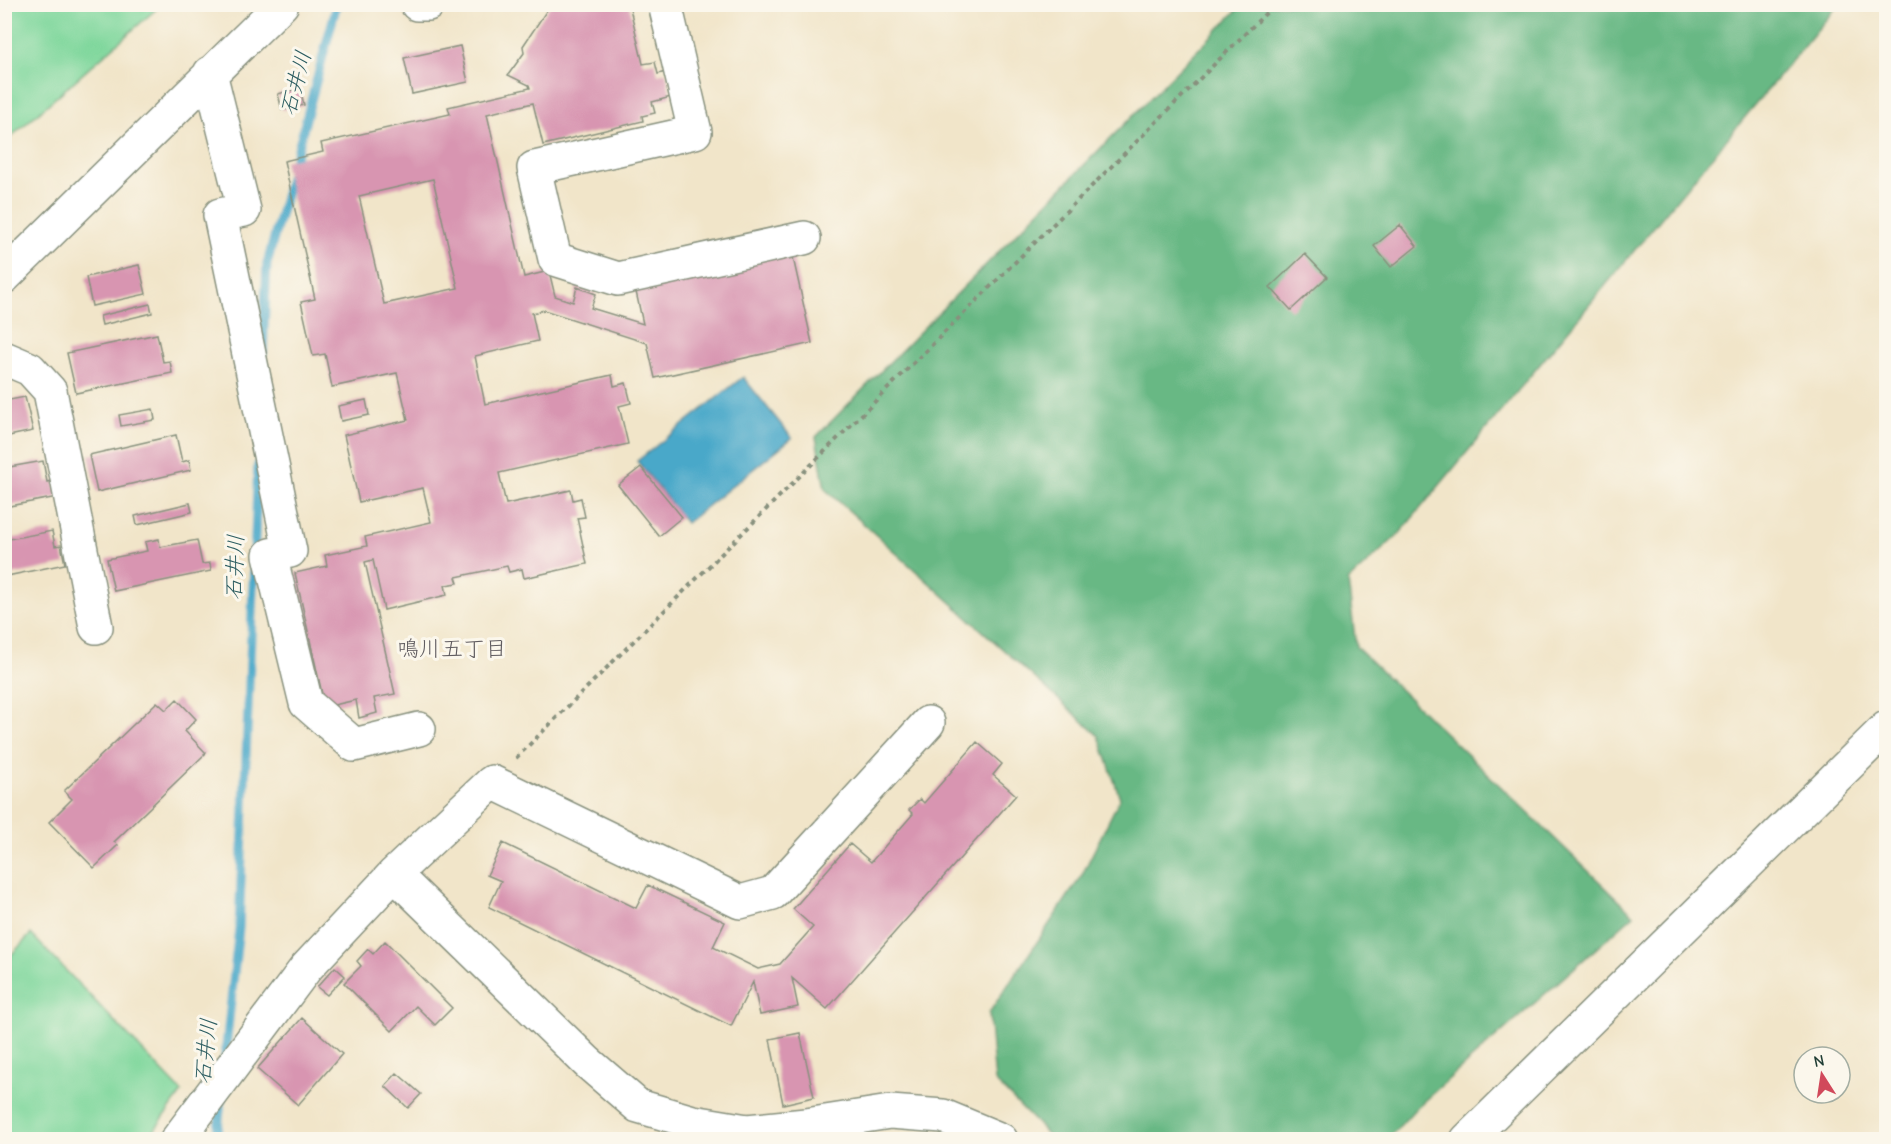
<svg xmlns="http://www.w3.org/2000/svg" width="1891" height="1144" font-family="'Comic Neue','Klee One',sans-serif">
  <style>
    .green { fill: #7fd79c; stroke: #4f8a68; stroke-width: 1.5 }
    .forest { fill: #67b884; stroke: #437a5c; stroke-width: 1.5 }
    .water { fill: #4aa8c9; stroke: #34727e; stroke-width: 1.5 }
    .lines { fill: none; stroke-linecap: round; stroke-linejoin: round }
    .stream { stroke: #4aa8c9; stroke-width: 9 }
    .building { fill: #d895b1; fill-rule: evenodd }
    .minor-casing { stroke: #88917e; stroke-width: 36 }
    .path { stroke: #88917e; stroke-width: 4; stroke-dasharray: 4.5 4.5; stroke-linecap: butt }
    .minor { stroke: #fff; stroke-width: 33 }
    .labels { text-anchor: middle; dominant-baseline: central; stroke-width: 6; stroke-linejoin: round; paint-order: stroke }
    .water-label { font-size: 22px; font-style: italic; fill: #2c5d61; stroke: #fbf7ec }
    .neighbourhood-label { font-size: 22px; fill: #605c60; stroke: #fbf7ec }
  </style>
  <rect width="100%" height="100%" fill="#fbf7ec"/>
  <filter id="ink" filterUnits="userSpaceOnUse"><feTurbulence type="fractalNoise" baseFrequency=".0167" numOctaves="2"/><feDisplacementMap in="SourceGraphic" scale="12" xChannelSelector="R" yChannelSelector="G"/><feConvolveMatrix kernelMatrix="1 2 1 2 8 2 1 2 1" color-interpolation-filters="sRGB"/></filter>
  <filter id="wash" filterUnits="userSpaceOnUse"><feTurbulence type="fractalNoise" baseFrequency=".008" numOctaves="4" result="noise"/><feDisplacementMap in="SourceGraphic" scale="24" xChannelSelector="R" yChannelSelector="G"/><feGaussianBlur stdDeviation="1.35" result="paint"/><feColorMatrix in="noise" values="0 0 0 0 0 0 0 0 0 0 0 0 0 0 0 0 0 1.4 0 .05"/><feComposite in="paint" operator="in"/></filter>
  <g filter="url(#wash)">
    <rect width="100%" height="100%" fill="#f1e5c9"/>
    <path class="green" d="M5 4H161V5L5 142Z
      M31 934 182 1092 148 1139H5L4 1007 11 955Z"/>
    <path class="forest" d="M1242 5H1838L1400 533 1348 581 1356 647 1634 915 1416 1108 1388 1139H1052L995 1081 989 1013 1081 877 1120 798 1099 736 825 489 816 437Z"/>
    <path class="water" d="M743 377 792 438 686 523 637 461Z"/>
    <g class="lines">
      <path class="stream" d="M263 353 267 264 337 4
        M225 1056 239 928 258 465
        M217 1140 221 1100"/>
    </g>
    <g id="blocks">
      <path class="building" d="M551 4H629L643 64 655 62 658 74 666 72 671 97 652 102 655 113 642 116 643 121 543 145 533 103 487 114 524 277 549 271 555 296 573 302 577 287 596 294 591 308 643 324 635 287 792 253 812 343 655 378 647 343 544 310 532 313 538 341 475 356 485 404 612 375 614 386 626 383 631 403 619 406 628 444 499 473 506 504 571 490 573 500 581 498 585 517 577 518 587 564 524 578 522 569 509 572 507 566 456 577 458 583 445 585 447 595 384 610 373 560 365 562 395 694 374 698 377 713 359 718 356 700 325 707 295 573 327 566 325 555 367 546 365 537 431 522 423 488 359 502 344 435 408 420 397 373 332 387 325 354 313 356 301 302 315 299 284 161 323 152 321 143 450 114 448 107 530 88 529 85 508 75 524 53 523 46ZM433 179 458 288 384 304 359 196Z
        M1453 4H1465L1458 10Z
        M460 46 468 82 412 94 404 58Z
        M300 88 304 105 282 110 278 94Z
        M1400 225 1417 246 1391 267 1374 246Z
        M1305 254 1327 277 1291 310 1270 287Z
        M139 265 146 294 92 306 86 277Z
        M150 304 152 313 102 325 100 316Z
        M157 334 163 362 170 361 172 373 76 393 67 353Z
        M25 397 33 431 4 437V401Z
        M366 400 369 415 341 421 338 406Z
        M153 409 155 420 121 426 119 415Z
        M176 435 182 462 189 460 191 470 97 492 89 455Z
        M43 461 47 482 54 480 58 497 4 507V468Z
        M641 467 682 517 659 536 618 485Z
        M190 503 192 512 137 525 135 516Z
        M52 531 55 546 61 545 65 564 7 576 4 540Z
        M159 539 160 547 197 540 202 564 210 563 211 571 114 591 107 559 147 551 145 542Z
        M177 699 196 719 185 731 206 753 114 842 118 845 94 868 49 822 72 799 64 791 157 702 166 710Z
        M977 742 1002 764 993 775 1016 795 827 1009 792 978 798 1007 760 1015 753 982 731 1026 489 907 501 881 487 875 503 843 636 908 648 885 725 922 713 947 758 969 780 964 813 927 793 909 850 844 871 862 913 814 909 810 920 799 924 803Z
        M385 941 452 1008 435 1025 416 1006 392 1031 344 983 361 966 357 961 368 949 373 954Z
        M335 967 345 976 327 995 317 987Z
        M302 1018 342 1054 298 1105 257 1069Z
        M800 1033 814 1097 783 1104 770 1039Z
        M397 1073 421 1094 408 1108 385 1086Z"/>
    </g>
  </g>
  <g filter="url(#ink)">
    <use href="#blocks" fill-opacity="0" stroke="#88917e" stroke-width="1.5"/>
    <g class="lines">
      <g class="minor-casing">
        <path id="minor" d="M417 4H428
          M665 4 695 132 534 168 555 259 618 279 804 238
          M210 73 244 210 220 215 290 551 270 555 306 703 354 745 419 729
          M4 277 282 4
          M4 358 30 369 50 391 96 627
          M394 874 587 1062 638 1106 693 1122 747 1131 806 1125 890 1112 943 1116 1001 1140
          M177 1140 306 968 394 874 492 782 740 902 773 893 928 723
          M1467 1140 1886 728"/>
      </g>
      <path class="path" d="M516 758 1275 4"/>
      <use href="#minor" class="minor"/>
    </g>
  </g>
  <g class="labels">
    <g class="water-label">
      <text transform="translate(296 83) rotate(-75)">石井川</text>
      <text transform="translate(235 567) rotate(-88)">石井川</text>
      <text transform="translate(206 1051) rotate(-84)">石井川</text>
    </g>
    <g class="neighbourhood-label">
      <text x="452" y="649">鳴川五丁目</text>
    </g>
  </g>
  <rect width="1891" height="1144" fill="none" stroke="#fbf7ec" stroke-width="24"/>
  <g transform="translate(1822 1075) rotate(348)"><circle r="28" fill="#fbf7ec" stroke="#a3ada2" stroke-width="1.5"/>
  <path d="M0-4.5L10 22L0 15L-10 22Z" fill="#d1495b"/>
  <text y="-9" font-size="16" font-weight="bold" text-anchor="middle" fill="#1f3d34">N</text>
  </g>
</svg>
